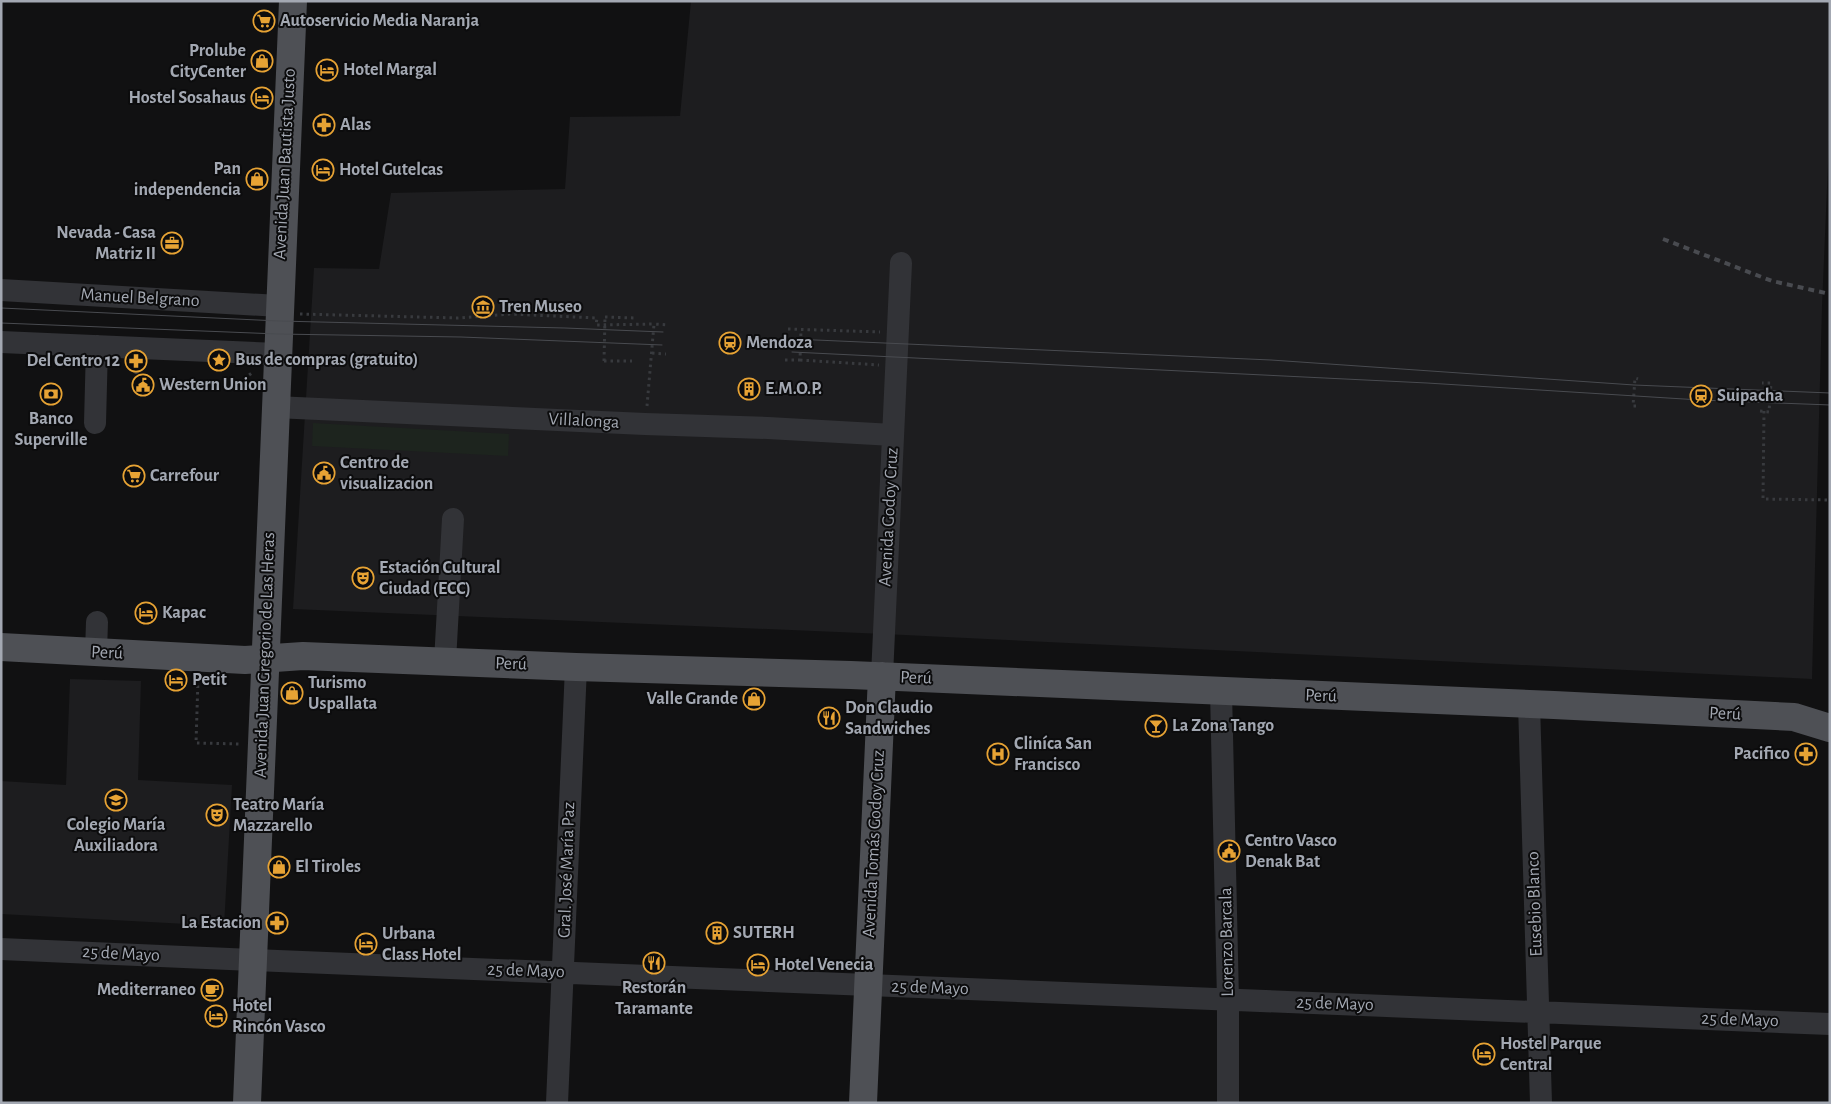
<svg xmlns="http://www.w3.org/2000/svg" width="1831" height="1104" font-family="'Alegreya Sans',sans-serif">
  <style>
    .built { fill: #1d1d1f }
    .green { fill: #1d241e }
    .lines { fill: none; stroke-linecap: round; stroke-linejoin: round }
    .path { stroke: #383a3e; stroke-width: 3; stroke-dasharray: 2.5 4; stroke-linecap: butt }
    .minor { stroke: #323337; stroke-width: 22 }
    .major { stroke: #4e5055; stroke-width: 28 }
    .tram { stroke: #494b50; stroke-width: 1 }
    .rail { stroke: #494b50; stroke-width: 4; stroke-dasharray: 6 5; stroke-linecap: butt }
    .path-bridge { stroke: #383a3e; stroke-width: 3; stroke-dasharray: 2.5 4; stroke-linecap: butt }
    .labels { text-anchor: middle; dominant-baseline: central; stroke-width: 4; stroke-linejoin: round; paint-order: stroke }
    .poi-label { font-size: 18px; font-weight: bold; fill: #a3a8b2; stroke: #0c0c0d; text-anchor: start }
    .street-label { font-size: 18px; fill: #a3a8b2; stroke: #0c0c0d }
  </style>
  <rect width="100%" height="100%" fill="#111112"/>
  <path class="built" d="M691 1H1830V117L1822 306 1812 679 884 634 293 609 314 268 379 269 391 193 565 189 570 117 680 116Z
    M70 679 141 681 138 780 232 785 224 926 1 914V781L66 785Z"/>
  <path class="green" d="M313 423 509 434 508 456 312 446Z"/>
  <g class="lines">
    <path class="path" d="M300 314 458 318 510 314 597 318 596 325 654 324
      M605 317 636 318
      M788 329 880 332
      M652 353 666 354
      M785 360H800L801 330
      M800 360 879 365
      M604 361H632
      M136 374V366
      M244 379 253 372
      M647 406 654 324 669 325
      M1636 406H1633L1635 378 1638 379
      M1760 411 1769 412 1771 383H1762
      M1764 411 1763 499 1830 500
      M198 679 196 743 241 744"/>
    <path class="minor" d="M1 290 279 306
      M1 342 278 354
      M275 407 645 424 768 428 893 435
      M95 423 97 346
      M96 652 97 622
      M445 661 453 519
      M882 676 901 263
      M1221 691 1228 1000V1103
      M1529 704 1541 1103
      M1 949 252 960 1830 1024
      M557 1103 576 667"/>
    <path class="major" d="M1 647 245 660 303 656 576 667 851 675 1554 705 1794 717 1830 728
      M247 1103 293 1
      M863 1103 882 676"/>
    <path class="tram" d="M1 308 279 321 565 328 663 332
      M1 323 278 334 461 337 662 345
      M793 339 1271 360 1634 385 1830 393
      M792 352 1427 383 1700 400 1830 405"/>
    <path class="rail" d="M1663 239 1772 281 1830 294"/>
    <path class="path-bridge" d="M604 361 605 317"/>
  </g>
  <defs>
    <g id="supermarket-ring" transform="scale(1.125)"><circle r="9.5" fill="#0c0c0d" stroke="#e7a334" stroke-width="1.5"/><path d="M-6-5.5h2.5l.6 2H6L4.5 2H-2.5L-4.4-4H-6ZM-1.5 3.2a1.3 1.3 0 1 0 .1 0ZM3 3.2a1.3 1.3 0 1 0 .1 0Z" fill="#e7a334"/></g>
    <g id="shop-ring" transform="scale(1.125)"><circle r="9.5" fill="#0c0c0d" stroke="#e7a334" stroke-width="1.5"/><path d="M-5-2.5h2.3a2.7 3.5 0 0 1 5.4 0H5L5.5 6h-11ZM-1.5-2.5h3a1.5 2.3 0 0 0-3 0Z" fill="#e7a334"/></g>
    <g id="hotel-ring" transform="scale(1.125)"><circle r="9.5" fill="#0c0c0d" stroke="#e7a334" stroke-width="1.5"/><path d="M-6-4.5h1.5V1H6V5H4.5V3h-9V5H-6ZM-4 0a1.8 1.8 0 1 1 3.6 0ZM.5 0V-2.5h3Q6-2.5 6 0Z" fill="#e7a334"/></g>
    <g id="pharmacy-ring" transform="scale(1.125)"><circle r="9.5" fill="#0c0c0d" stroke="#e7a334" stroke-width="1.5"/><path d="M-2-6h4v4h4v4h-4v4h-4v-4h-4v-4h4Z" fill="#e7a334"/></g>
    <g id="office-ring" transform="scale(1.125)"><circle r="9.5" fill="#0c0c0d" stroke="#e7a334" stroke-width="1.5"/><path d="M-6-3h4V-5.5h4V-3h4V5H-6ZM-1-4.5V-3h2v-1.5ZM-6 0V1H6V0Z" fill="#e7a334"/></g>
    <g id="museum-ring" transform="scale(1.125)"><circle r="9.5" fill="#0c0c0d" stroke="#e7a334" stroke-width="1.5"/><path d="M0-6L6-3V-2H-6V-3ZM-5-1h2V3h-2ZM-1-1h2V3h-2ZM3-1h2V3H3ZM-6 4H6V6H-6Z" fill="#e7a334"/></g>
    <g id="station-ring" transform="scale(1.125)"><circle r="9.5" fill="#0c0c0d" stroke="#e7a334" stroke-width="1.5"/><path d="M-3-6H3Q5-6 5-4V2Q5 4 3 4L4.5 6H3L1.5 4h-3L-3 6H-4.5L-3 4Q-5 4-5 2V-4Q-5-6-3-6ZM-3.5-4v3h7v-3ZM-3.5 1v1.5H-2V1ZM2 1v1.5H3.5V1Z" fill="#e7a334"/></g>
    <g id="sight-ring" transform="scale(1.125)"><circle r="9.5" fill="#0c0c0d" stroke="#e7a334" stroke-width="1.5"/><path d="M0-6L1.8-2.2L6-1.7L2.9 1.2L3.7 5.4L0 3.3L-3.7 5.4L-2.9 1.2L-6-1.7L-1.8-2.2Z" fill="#e7a334"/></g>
    <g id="civic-ring" transform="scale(1.125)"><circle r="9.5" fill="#0c0c0d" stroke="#e7a334" stroke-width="1.5"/><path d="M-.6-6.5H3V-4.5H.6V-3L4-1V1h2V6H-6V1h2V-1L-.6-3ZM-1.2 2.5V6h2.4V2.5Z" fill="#e7a334"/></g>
    <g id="building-ring" transform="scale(1.125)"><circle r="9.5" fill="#0c0c0d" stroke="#e7a334" stroke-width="1.5"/><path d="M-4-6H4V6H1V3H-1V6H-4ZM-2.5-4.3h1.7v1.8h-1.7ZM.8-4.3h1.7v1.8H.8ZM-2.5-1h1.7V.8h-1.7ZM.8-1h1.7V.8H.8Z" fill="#e7a334"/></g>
    <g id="bank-ring" transform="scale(1.125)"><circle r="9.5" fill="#0c0c0d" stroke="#e7a334" stroke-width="1.5"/><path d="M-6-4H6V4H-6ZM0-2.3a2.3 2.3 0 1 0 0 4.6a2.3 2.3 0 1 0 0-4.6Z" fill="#e7a334"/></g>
    <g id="theatre-ring" transform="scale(1.125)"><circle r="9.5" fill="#0c0c0d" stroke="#e7a334" stroke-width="1.5"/><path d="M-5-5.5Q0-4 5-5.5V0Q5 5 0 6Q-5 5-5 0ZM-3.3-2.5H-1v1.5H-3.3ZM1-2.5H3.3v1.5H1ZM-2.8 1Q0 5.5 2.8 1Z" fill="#e7a334"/></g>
    <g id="restaurant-ring" transform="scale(1.125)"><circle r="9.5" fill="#0c0c0d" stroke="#e7a334" stroke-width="1.5"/><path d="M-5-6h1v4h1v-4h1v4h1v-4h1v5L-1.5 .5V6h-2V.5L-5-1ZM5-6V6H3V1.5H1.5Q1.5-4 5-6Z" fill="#e7a334"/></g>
    <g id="bar-ring" transform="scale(1.125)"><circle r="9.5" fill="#0c0c0d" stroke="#e7a334" stroke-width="1.5"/><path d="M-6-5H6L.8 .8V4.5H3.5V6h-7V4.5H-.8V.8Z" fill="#e7a334"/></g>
    <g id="hospital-ring" transform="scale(1.125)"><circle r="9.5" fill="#0c0c0d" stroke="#e7a334" stroke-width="1.5"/><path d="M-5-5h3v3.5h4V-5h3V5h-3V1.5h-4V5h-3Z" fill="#e7a334"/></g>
    <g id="school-ring" transform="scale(1.125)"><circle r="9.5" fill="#0c0c0d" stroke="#e7a334" stroke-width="1.5"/><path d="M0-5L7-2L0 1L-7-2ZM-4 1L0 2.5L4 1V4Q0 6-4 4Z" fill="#e7a334"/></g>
    <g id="cafe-ring" transform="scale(1.125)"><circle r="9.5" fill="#0c0c0d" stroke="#e7a334" stroke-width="1.5"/><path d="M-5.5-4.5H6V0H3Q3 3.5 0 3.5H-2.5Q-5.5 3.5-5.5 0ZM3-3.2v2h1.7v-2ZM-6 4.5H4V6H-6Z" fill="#e7a334"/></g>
  </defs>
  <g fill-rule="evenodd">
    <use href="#supermarket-ring" x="264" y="21"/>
    <use href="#shop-ring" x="262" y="61"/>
    <use href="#hotel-ring" x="327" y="70"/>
    <use href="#hotel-ring" x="262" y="98"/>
    <use href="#pharmacy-ring" x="324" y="125"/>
    <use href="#hotel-ring" x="323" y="170"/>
    <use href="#shop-ring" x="257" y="179"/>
    <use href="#office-ring" x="172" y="243"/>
    <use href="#museum-ring" x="483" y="307"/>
    <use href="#station-ring" x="730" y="343"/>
    <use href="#sight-ring" x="219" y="360"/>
    <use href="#pharmacy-ring" x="136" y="361"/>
    <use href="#civic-ring" x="143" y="385"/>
    <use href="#building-ring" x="749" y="389"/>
    <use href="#bank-ring" x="51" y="394"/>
    <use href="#station-ring" x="1701" y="396"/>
    <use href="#civic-ring" x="324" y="473"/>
    <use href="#supermarket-ring" x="134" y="476"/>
    <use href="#theatre-ring" x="363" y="578"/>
    <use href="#hotel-ring" x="146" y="613"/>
    <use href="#hotel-ring" x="176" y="680"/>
    <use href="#shop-ring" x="292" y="693"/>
    <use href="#shop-ring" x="754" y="699"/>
    <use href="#restaurant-ring" x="829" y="718"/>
    <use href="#bar-ring" x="1156" y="726"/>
    <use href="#hospital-ring" x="998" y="754"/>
    <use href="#pharmacy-ring" x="1806" y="754"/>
    <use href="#school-ring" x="116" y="800"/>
    <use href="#theatre-ring" x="217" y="815"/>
    <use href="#civic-ring" x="1229" y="851"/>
    <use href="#shop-ring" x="279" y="867"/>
    <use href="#pharmacy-ring" x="277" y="923"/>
    <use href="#building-ring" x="717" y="933"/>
    <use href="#hotel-ring" x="366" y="944"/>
    <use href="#restaurant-ring" x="654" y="963"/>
    <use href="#hotel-ring" x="758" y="965"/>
    <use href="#cafe-ring" x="212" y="990"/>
    <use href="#hotel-ring" x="216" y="1016"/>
    <use href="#hotel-ring" x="1484" y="1054"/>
  </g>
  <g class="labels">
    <g class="poi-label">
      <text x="280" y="21">Autoservicio Media Naranja</text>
      <text x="246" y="51" text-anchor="end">Prolube<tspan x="246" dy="21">CityCenter</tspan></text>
      <text x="343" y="70">Hotel Margal</text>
      <text x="246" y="98" text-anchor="end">Hostel Sosahaus</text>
      <text x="340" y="125">Alas</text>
      <text x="241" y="169" text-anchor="end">Pan<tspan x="241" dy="21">independencia</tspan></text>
      <text x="339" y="170">Hotel Gutelcas</text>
      <text x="156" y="233" text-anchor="end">Nevada - Casa<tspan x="156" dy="21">Matriz II</tspan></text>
      <text x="499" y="307">Tren Museo</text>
      <text x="746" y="343">Mendoza</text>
      <text x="235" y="360">Bus de compras (gratuito)</text>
      <text x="120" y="361" text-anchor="end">Del Centro 12</text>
      <text x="159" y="385">Western Union</text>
      <text x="765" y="389">E.M.O.P.</text>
      <text x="1717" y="396">Suipacha</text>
      <text x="51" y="419" text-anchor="middle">Banco<tspan x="51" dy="21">Superville</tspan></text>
      <text x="340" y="463">Centro de<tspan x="340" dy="21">visualizacion</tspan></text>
      <text x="150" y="476">Carrefour</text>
      <text x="379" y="568">Estación Cultural<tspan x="379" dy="21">Ciudad (ECC)</tspan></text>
      <text x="162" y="613">Kapac</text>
      <text x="192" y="680">Petit</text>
      <text x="308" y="683">Turismo<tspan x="308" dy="21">Uspallata</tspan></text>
      <text x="738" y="699" text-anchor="end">Valle Grande</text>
      <text x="845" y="708">Don Claudio<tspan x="845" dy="21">Sandwiches</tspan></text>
      <text x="1172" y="726">La Zona Tango</text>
      <text x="1014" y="744">Cliníca San<tspan x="1014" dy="21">Francisco</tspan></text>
      <text x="1790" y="754" text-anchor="end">Pacifico</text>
      <text x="233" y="805">Teatro María<tspan x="233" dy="21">Mazzarello</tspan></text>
      <text x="116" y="825" text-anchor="middle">Colegio María<tspan x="116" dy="21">Auxiliadora</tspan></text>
      <text x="1245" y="841">Centro Vasco<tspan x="1245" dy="21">Denak Bat</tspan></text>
      <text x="295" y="867">El Tiroles</text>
      <text x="261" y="923" text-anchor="end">La Estacion</text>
      <text x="733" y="933">SUTERH</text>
      <text x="382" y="934">Urbana<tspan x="382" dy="21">Class Hotel</tspan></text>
      <text x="774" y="965">Hotel Venecia</text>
      <text x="654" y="988" text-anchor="middle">Restorán<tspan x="654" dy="21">Taramante</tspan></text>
      <text x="196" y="990" text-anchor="end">Mediterraneo</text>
      <text x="232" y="1006">Hotel<tspan x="232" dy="21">Rincón Vasco</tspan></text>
      <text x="1500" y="1044">Hostel Parque<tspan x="1500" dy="21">Central</tspan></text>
    </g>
    <g class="street-label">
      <text transform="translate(285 164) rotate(-87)">Avenida Juan Bautista Justo</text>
      <text transform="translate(140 298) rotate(3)">Manuel Belgrano</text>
      <text transform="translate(584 421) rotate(3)">Villalonga</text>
      <text transform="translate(889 517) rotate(-87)">Avenida Godoy Cruz</text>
      <text transform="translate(107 653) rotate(3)">Perú</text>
      <text transform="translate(265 655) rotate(-88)">Avenida Juan Gregorio de Las Heras</text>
      <text transform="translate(511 664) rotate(2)">Perú</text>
      <text transform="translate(916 678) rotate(2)">Perú</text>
      <text transform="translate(1321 696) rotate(2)">Perú</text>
      <text transform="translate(1725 714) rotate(3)">Perú</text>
      <text transform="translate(874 844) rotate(-87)">Avenida Tomás Godoy Cruz</text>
      <text transform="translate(567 870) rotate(-88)">Gral. José María Paz</text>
      <text transform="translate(1535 904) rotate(-92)">Eusebio Blanco</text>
      <text transform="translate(1227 942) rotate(-91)">Lorenzo Barcala</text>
      <text transform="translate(121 954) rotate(3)">25 de Mayo</text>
      <text transform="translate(526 971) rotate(2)">25 de Mayo</text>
      <text transform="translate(930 988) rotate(2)">25 de Mayo</text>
      <text transform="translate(1335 1004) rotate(2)">25 de Mayo</text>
      <text transform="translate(1740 1020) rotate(2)">25 de Mayo</text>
    </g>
  </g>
  <rect width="1831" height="1104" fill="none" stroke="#a3a8b2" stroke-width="5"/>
</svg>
